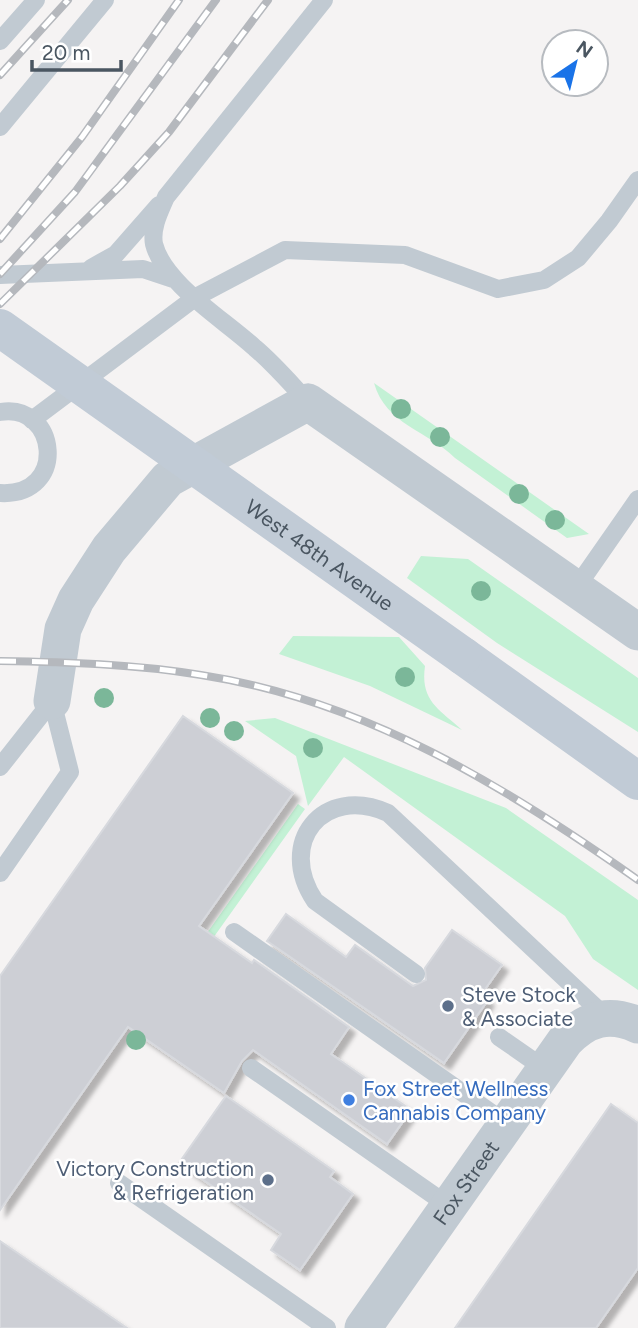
<svg xmlns="http://www.w3.org/2000/svg" width="638" height="1328" font-family="Figtree,sans-serif">
  <style>
    .green { fill: #c3f1d5 }
    .building { fill: #cdcfd5; stroke: #d7d9de; stroke-width: 2; filter: url(#shadow) }
    .lines { fill: none; stroke-linecap: round; stroke-linejoin: round }
    .lane { stroke: #c1cad2; stroke-width: 18 }
    .street { stroke: #c1cad2; stroke-width: 37 }
    .secondary { stroke: #c1cbd6; stroke-width: 38 }
    .rail-casing { stroke: #b5b8bd; stroke-width: 8 }
    .rail { stroke: #fff; stroke-width: 5; stroke-dasharray: 16; stroke-linecap: butt }
    .secondary-bridge { stroke: #c1cbd6; stroke-width: 38 }
    .tree { fill: #7bb799 }
    .service-dot { fill: #5c6f8a; stroke: #fff; stroke-width: 2.5 }
    .shop-dot { fill: #3f7fe0; stroke: #fff; stroke-width: 2.5 }
    .labels { text-anchor: middle; dominant-baseline: central; stroke-width: 5; stroke-linejoin: round; paint-order: stroke }
    .street-label { font-size: 21px; fill: #4a5661; stroke: #fff }
    .service-label { font-size: 21px; fill: #4e5e75; stroke: #fff; text-anchor: start }
    .shop-label { font-size: 21px; fill: #366cbe; stroke: #fff; text-anchor: start }
  </style>
  <defs>
    <filter id="shadow"><feDropShadow dx="6" dy="6" stdDeviation="2" flood-color="#0004"/></filter>
  </defs>
  <rect width="100%" height="100%" fill="#f5f3f3"/>
  <path class="green" d="M374 383 589 534 567 538 455 458C427 430 386 425 374 383Z
    M421 556 468 559 638 678V732L497 643 407 578Z
    M293 636 399 637 425 666C420 701 439 709 462 730L370 686 279 654Z
    M275 718 506 808 638 900V990L593 959 565 916 344 757 308 806 296 756 245 721Z
    M298 804 305 809 149 1028 143 1024Z"/>
  <path class="building" d="M183 716 293 793 199 926 252 963 254 960 349 1027 331 1054 411 1110 387 1144 253 1050 242 1061 224 1093 128 1027 0 1210V976Z
    M286 914 346 957 355 945 413 986 426 980 425 968 452 930 502 965 481 995 488 1000 444 1063 267 941Z
    M226 1096 334 1171 330 1177 353 1194 300 1270 271 1250 281 1234 179 1163Z
    M611 1104 638 1123V1268L596 1328H455Z
    M0 1241 127 1328H0Z"/>
  <g class="lines">
    <path class="lane" d="M0 41 36 0
      M0 127 105 0
      M91 268 116 254 159 205
      M0 275 143 269 173 279
      M308 402C291 384 274 364 255 348 225 320 164 284 154 244 151 228 160 211 166 197L324 0
      M0 412C58 402 69 497 0 493
      M32 420 196 297 285 250 405 255 498 289 544 280 578 258 609 221 638 180
      M576 588 638 499
      M0 767 52 701
      M0 873 70 772 52 701
      M234 932 507 1124
      M416 974 315 901C276 843 323 784 388 813L605 1016
      M499 1037 545 1069
      M251 1068 449 1206
      M119 1183 327 1328"/>
    <g class="street">
      <path d="M52 701 63 629 76 600 109 549 168 479 308 402 638 632"/>
      <path id="s1" d="M363 1328 565 1041C587 1018 609 1012 638 1025"/>
    </g>
    <path class="secondary" d="M463 656 638 781"/>
    <g class="rail-casing">
      <path id="rail" d="M0 75 68 0
        M0 239 82 137 179 0
        M0 274 75 192 216 0
        M0 304 120 186 169 132 268 0
        M0 661C67 662 134 664 201 675 364 700 505 786 638 880"/>
    </g>
    <use href="#rail" class="rail"/>
    <path class="secondary-bridge" id="s2" d="M0 328 463 656"/>
  </g>
  <g class="tree">
    <circle cx="401" cy="409" r="10"/>
    <circle cx="440" cy="437" r="10"/>
    <circle cx="519" cy="494" r="10"/>
    <circle cx="555" cy="520" r="10"/>
    <circle cx="481" cy="591" r="10"/>
    <circle cx="405" cy="677" r="10"/>
    <circle cx="104" cy="698" r="10"/>
    <circle cx="210" cy="718" r="10"/>
    <circle cx="234" cy="731" r="10"/>
    <circle cx="313" cy="748" r="10"/>
    <circle cx="136" cy="1040" r="10"/>
  </g>
  <g class="service-dot">
    <circle cx="448" cy="1006" r="7"/>
    <circle cx="268" cy="1180" r="7"/>
  </g>
  <circle class="shop-dot" cx="349" cy="1100" r="7"/>
  <g class="labels">
    <g class="street-label">
      <text stroke="none"><textPath href="#s2" startOffset="392">West 48th Avenue</textPath></text>
      <text stroke="none"><textPath href="#s1" startOffset="178">Fox Street</textPath></text>
    </g>
    <g class="service-label">
      <text x="462" y="994">Steve Stock<tspan x="462" dy="24">&amp; Associate</tspan></text>
      <text x="254" y="1168" text-anchor="end">Victory Construction<tspan x="254" dy="24">&amp; Refrigeration</tspan></text>
    </g>
    <g class="shop-label">
      <text x="363" y="1088">Fox Street Wellness<tspan x="363" dy="24">Cannabis Company</tspan></text>
    </g>
  </g>
  <g transform="translate(575 63) rotate(35)"><circle r="33" fill="#ffffff" stroke="#b7bbc0" stroke-width="2"/>
  <path d="M0-5L12 26L0 18L-12 26Z" fill="#1a73e8"/>
  <text y="-10" font-size="19" font-weight="bold" text-anchor="middle" fill="#4a5661">N</text>
  </g>
  <path d="M32 60v10h89v-10" fill="none" stroke="#4a5661" stroke-width="3.5"/>
  <text x="42" y="60" font-size="21" fill="#4a5661" stroke="#ffffff" stroke-width="5" paint-order="stroke">20 m</text>
</svg>
